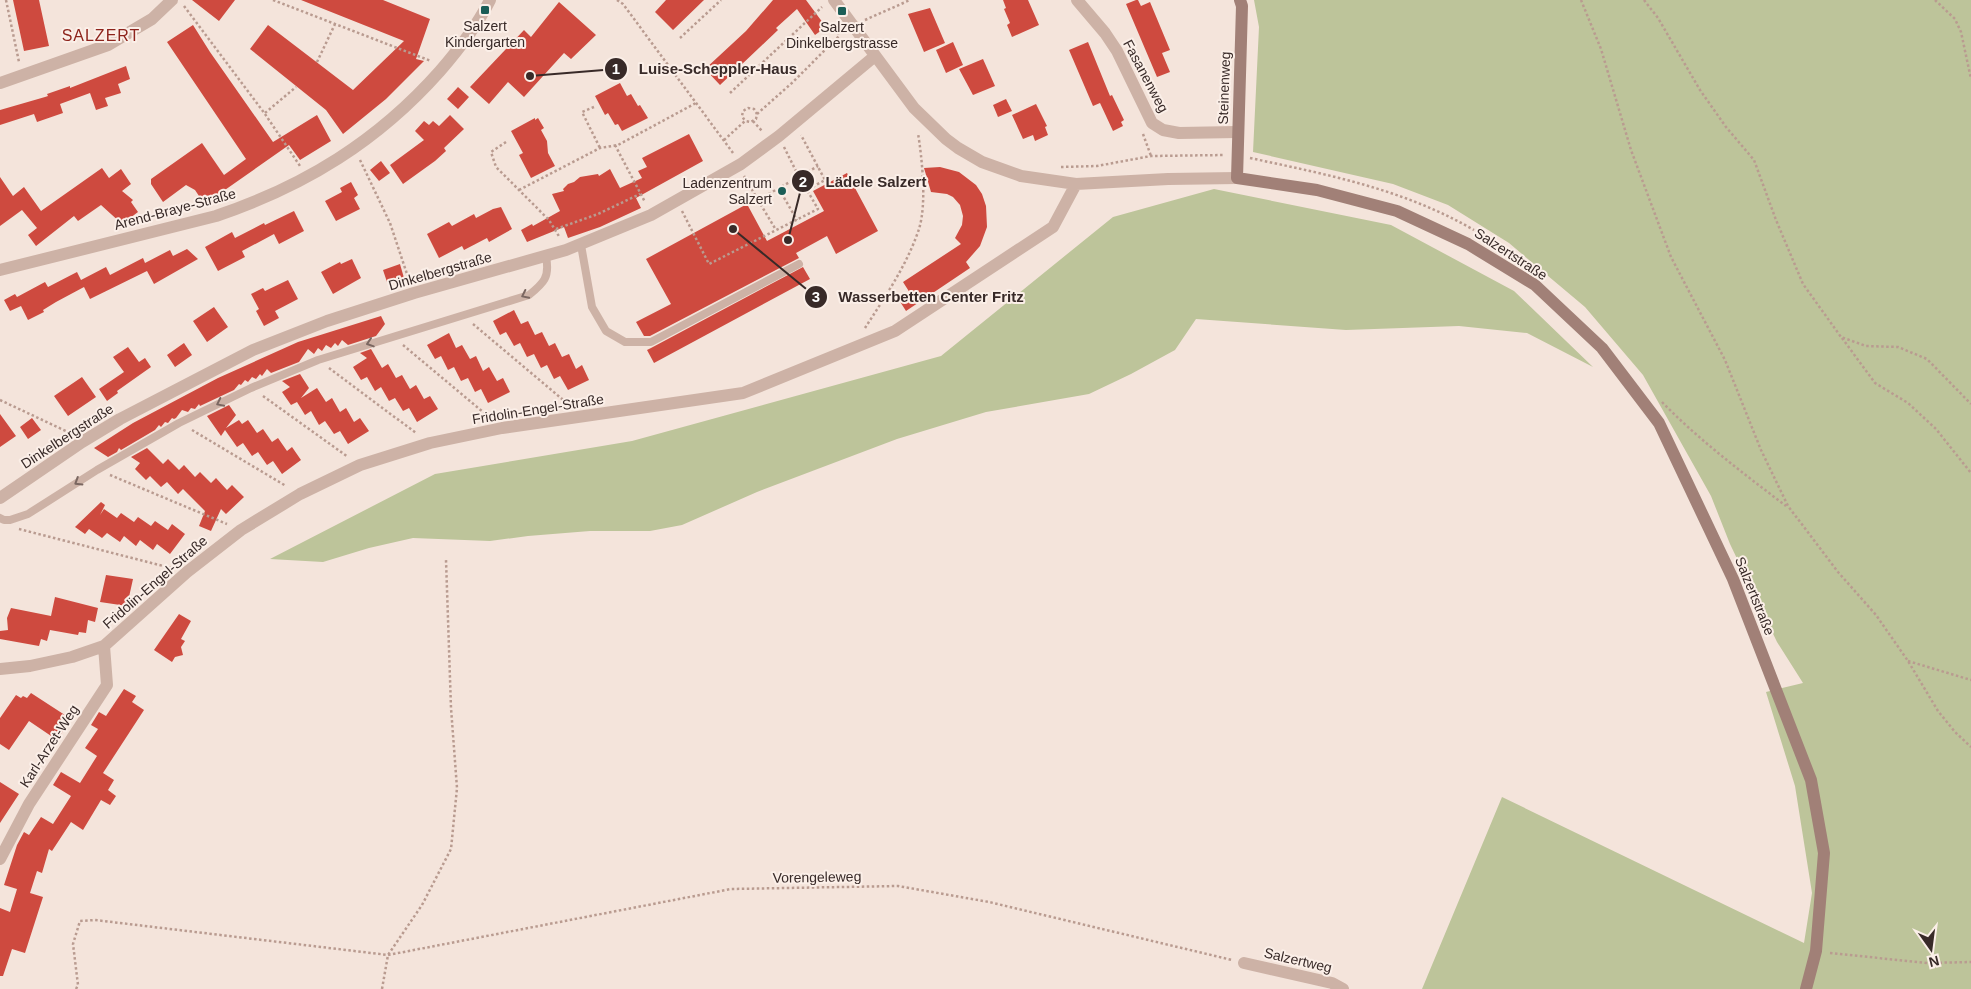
<svg xmlns="http://www.w3.org/2000/svg" width="1971" height="989" font-family="Arial,sans-serif">
  <style>
    .green { fill: #bdc49a }
    .building { fill: #ce4a3f }
    .lines { fill: none; stroke-linecap: round; stroke-linejoin: round }
    .path { stroke: #b99b90; stroke-width: 2.5; stroke-dasharray: 2.5 2.5; stroke-linecap: butt }
    .lane { stroke: #cdb2a6; stroke-width: 8 }
    .street { stroke: #cdb2a6; stroke-width: 12 }
    .secondary { stroke: #a18077; stroke-width: 12 }
    .oneway { stroke: #7b6761 }
    .poi-dot { fill: #1a5d56; stroke: #fbefe8; stroke-width: 2 }
    .labels { text-anchor: middle; dominant-baseline: central; stroke-width: 4; stroke-linejoin: round; paint-order: stroke }
    .poi-label { font-size: 14px; fill: #382a28; stroke: #fbefe8 }
    .street-label { font-size: 14px; fill: #382a28; stroke: #fbefe8 }
    .quarter-label { font-size: 16px; letter-spacing: 1px; fill: #8d231b; stroke: #fbefe8 }
    .leader { fill: none; stroke: #382a28; stroke-width: 2 }
    .callout-dot { fill: #382a28; stroke: #fbefe8; stroke-width: 2 }
    .mark-label { font-size: 15px; text-anchor: middle; font-weight: bold; fill: #fff }
    .callout-label { font-size: 15px; text-anchor: middle; font-weight: bold; fill: #382a28; stroke: #fbefe8; stroke-width: 4; stroke-linejoin: round; paint-order: stroke }
  </style>
  <rect width="100%" height="100%" fill="#f4e4db"/>
  <path class="green" d="M1254 0H1971V989H1422L1502 797 1804 943 1812 893 1795 786 1766 692 1803 683 1777 642 1730 544 1711 496 1643 375 1585 307 1509 243 1448 205 1393 184 1253 152 1259 27Z
    M1214 189 1391 225 1514 291 1593 367 1527 333 1459 326 1346 330 1196 319 1175 350 1131 374 1089 394 986 412 897 439 757 492 682 525 650 531H590L528 536 490 541 413 538 369 548 323 562 270 559 435 474 632 441 941 356 1113 217Z"/>
  <path class="building" d="M13 0H39L49 46 24 51Z
    M192 0H235L219 21Z
    M301 0H383L430 19 416 59 424 61 386 99 343 134 326 110 250 49 268 25 353 90 404 41Z
    M666 0H704L673 30 655 12Z
    M773 0H806L826 27 815 35 797 9 776 28 778 30 720 85 705 69 746 31Z
    M1003 0H1028L1039 25 1012 37 1007 25 1010 23 1004 9 1006 8Z
    M1136 0H1138L1141 6 1150 2 1170 50 1162 53 1170 72 1157 77 1126 4Z
    M559 2 596 35 571 59 564 53 524 97 508 82 489 104 470 87 524 30 531 37Z
    M930 8 945 43 924 52 908 14Z
    M193 25 210 52 273 142 317 115 331 141 300 160 289 145 212 199 210 197 203 202 195 190 186 185 163 202 151 184V179L202 143 224 175 246 159 167 42Z
    M953 42 963 65 946 73 936 50Z
    M1088 42 1110 96 1112 95 1124 120 1121 122 1123 126 1113 131 1100 103 1093 106 1069 50Z
    M983 59 995 86 973 95 959 69Z
    M126 66 130 79 118 84 121 93 105 98 108 106 96 110 90 93 60 104 63 113 37 122 34 114 0 125V110L45 97 48 96 47 94 70 86V88Z
    M620 83 627 96 631 94 638 106 640 105 648 118 622 131 618 124 615 125 608 113 605 115 595 96Z
    M458 87 469 97 458 109 447 99Z
    M1006 99 1012 111 998 117 993 105Z
    M1036 104 1047 126 1045 127 1048 135 1035 141 1033 135 1023 139 1012 115Z
    M450 115 464 129 444 148 446 151 435 161 403 184 390 165 424 140 415 131 424 121 429 125 433 121 439 126Z
    M535 118V120L538 118 544 128 541 130 547 141 548 153 555 166 531 178 519 155 523 153 511 131Z
    M689 134 703 161 636 198 641 208 600 227 568 238 564 227 527 242 521 230 532 224 533 226 560 211 552 194 564 191 563 189 568 184 574 182 580 177 598 174 599 176 610 169 620 188 642 178 638 171 647 167 642 158Z
    M381 161 390 173 379 181 370 170Z
    M940 167 959 172 976 185 982 194 986 206 987 227 980 246 966 262 970 268 906 311 899 300 910 293 903 282 961 244 955 238 962 225 963 216 960 205 953 197 947 194 931 192 924 168Z
    M102 168 109 178 121 169 131 184 122 191 133 200 131 202 138 212 122 224 101 205 78 221 74 216 36 246 28 235 37 228 22 210 0 226V177L13 196 24 187 41 211Z
    M847 173 878 231 836 254 827 236 796 253 799 258 650 336H644L636 322 671 304 646 259 747 204 767 241 824 211 813 191Z
    M351 182 358 195 354 198 360 209 336 221 325 201 342 192 340 188Z
    M501 207 512 229 489 242 487 238 464 250 462 246 439 258 427 234 449 222 452 226 474 214 476 218 493 209Z
    M294 211 304 231 279 244 274 234 242 251 245 257 218 271 205 247 232 232 235 238 264 223 265 225Z
    M187 249 198 259 154 284 147 271 90 299 84 287 56 302 43 310 44 312 28 320 21 306 10 311 4 300 15 294 17 297 45 282 48 287 77 272 81 280 106 267 110 275 143 258 145 263 170 250 173 256Z
    M352 259 361 278 333 294 321 272 340 262 341 264Z
    M400 264 404 278 387 282 383 270Z
    M803 267 810 279 654 363 647 350 651 348Z
    M288 280 298 299 275 311 279 318 264 326 256 311 259 309 251 294 263 288 265 291Z
    M214 307 228 327 207 342 193 321Z
    M514 310 521 324 528 321 535 335 542 332 549 346 555 343 562 357 569 354 576 369 582 365 589 380 568 390 560 376 554 379 547 365 541 368 534 354 527 357 520 343 514 346 506 332 500 335 493 321Z
    M381 316 385 324 376 336 348 345 342 340 338 346 335 343 331 348 326 345 322 351 318 348 314 354 308 349 299 362 271 373 267 369 262 376 260 374 256 379 252 377 248 382 245 380 241 385 239 384 234 390 200 406 199 404 195 409 191 408 188 412 182 410 176 418 174 419 172 418 168 423 165 422 161 427 159 425 155 430 121 450 119 448 117 452 108 457 94 448 133 423 218 378 298 342Z
    M449 333 456 348 462 345 470 359 476 356 483 371 489 367 497 381 503 378 510 392 488 403 481 389 475 392 468 378 461 381 454 367 448 370 441 356 435 359 427 345Z
    M184 343 192 355 175 367 167 355Z
    M128 347 139 362 145 358 151 367 117 391 118 393 107 401 99 389 124 372 113 357Z
    M371 349 382 368 388 364 396 378 402 375 410 389 416 385 424 399 430 396 438 409 417 422 409 408 403 411 395 398 389 401 381 387 375 391 367 377 361 380 353 367 367 358 360 353Z
    M300 374 309 388 301 398 317 388 326 402 332 398 340 412 346 408 354 422 360 418 369 431 348 444 340 431 334 434 325 421 319 425 311 411 305 415 297 402 291 405 282 392 290 387 282 381Z
    M82 377 96 397 68 416 54 396Z
    M229 405 236 415 226 428 239 420 242 424 248 420 257 433 263 429 272 442 278 438 287 451 292 447 301 460 282 474 273 461 267 465 258 452 252 456 243 443 237 447 225 430 221 436 207 416Z
    M0 414 16 436 0 447Z
    M32 418 41 430 28 439 20 427Z
    M147 448 163 464 168 459 179 470 184 465 195 477 200 472 211 483 216 478 227 490 232 485 244 497 226 514 221 509 211 531 199 526 205 511 183 489 178 494 167 482 161 487 150 476 146 480 135 469 140 463 131 457Z
    M101 502 105 505 100 515 104 509 117 518 121 513 134 522 138 517 151 526 155 521 168 530 172 524 185 534 170 554 157 544 153 550 140 540 136 546 124 536 120 542 107 533 102 538 89 529 85 534 75 527Z
    M106 575 133 579 127 606 100 602Z
    M55 597 98 608 95 622 88 620 86 633 79 632 78 635 50 630 47 641 41 639 39 646 0 639V631L8 630 7 618 11 608 51 616Z
    M179 614 191 621 181 639 185 641 181 647 183 655 175 657 172 662 154 650Z
    M124 689 136 696 132 702 144 710 103 773 114 780 108 790 116 796 110 805 101 800 83 830 71 822 52 851 49 849 42 873 37 871 30 893 43 897 25 953 12 949 3 976H0V908L10 912 17 889 4 885 17 845 24 832 29 835 41 817 53 824 71 796 53 785 61 772 80 783 97 756 85 748 98 729 91 725 99 712 106 716Z
    M31 693 71 719 57 740 29 721 9 750 0 744V718L16 695 21 698 23 696 27 698Z
    M0 782 19 794 0 823Z"/>
  <g class="lines">
    <path class="path" d="M6 0 19 62
      M273 0 431 61
      M617 0 623 4 733 153
      M1581 0 1601 49 1631 150 1671 257 1725 360 1761 450 1788 506 1838 572 1876 615 1908 661 1938 711 1955 732 1971 747
      M1644 0 1658 18 1700 90 1726 127 1754 160 1776 220 1803 284 1841 337 1866 346 1898 347 1927 359 1971 404
      M1935 0 1955 19 1961 32 1971 79
      M184 6 265 114 300 166
      M865 20 910 0
      M680 38 721 0
      M317 62 335 24
      M730 93 822 7
      M594 107 582 112 600 148
      M265 113 296 87
      M757 114 793 82 839 36 838 29
      M753 121 762 131
      M1143 134 1151 156
      M724 140 745 121 751 122 756 119 757 114 754 109 748 108 743 111 742 116 745 121
      M506 142 491 152 496 167 549 220 560 238
      M615 145 645 202
      M784 147 799 177
      M1250 158C1329 175 1403 189 1474 230
      M360 160 390 223 409 280
      M1061 167 1097 166 1151 156 1225 155
      M744 176 758 200 818 166
      M779 189 797 220
      M519 190 600 148 618 145 696 103
      M758 200 776 230
      M682 211 709 264 818 209 807 190 825 180 801 135
      M556 229 598 214 640 194
      M1483 235 1502 247
      M473 324 568 404
      M865 328C885 297 907 265 919 229 927 203 922 159 918 133
      M1842 338 1875 383 1908 403 1936 429 1971 473
      M403 345 489 417
      M329 368 416 433
      M263 396 348 457
      M0 400 70 433
      M1662 402C1700 441 1743 473 1786 506
      M192 430 286 486
      M110 475 227 524
      M19 529 171 568
      M1908 661 1971 680
      M1830 953 1927 963 1971 962
      M76 989 78 985 73 944 80 921 95 920 388 955 731 889 898 886 989 902 1232 960
      M382 989 388 955 422 905 451 849 457 788 451 708 446 560"/>
    <path class="lane" d="M581 245 592 307 606 331 625 342H651L799 264
      M0 518 4 520H10L28 514 97 470 179 423 251 388 318 360 529 295C544 283 550 277 546 257"/>
    <path class="street" d="M834 0 914 108 946 139 958 148 982 162 1021 176 1076 184 1168 179 1237 178
      M1077 0 1105 33 1117 51 1152 123 1163 130 1179 133 1237 132
      M0 83 108 45 152 19 172 0
      M0 270 216 216C305 186 378 141 440 71 459 49 477 26 490 0
      M0 498 82 442 120 419 253 350 327 321 414 293 566 250 651 215 741 164 779 136 875 56
      M0 669 30 666 72 657 104 646 187 572 241 530 300 494 360 465 430 443 502 428 743 393 895 331 1053 227 1076 184
      M0 859 29 804 107 685 104 646
      M1244 963 1332 983 1343 989"/>
    <path class="secondary" d="M1240 0 1242 6 1237 178 1317 190 1397 211 1468 244 1535 285 1602 348 1659 423 1733 579 1811 780 1824 853 1816 951 1806 989"/>
  </g>
  <defs><path id="oneway-chevron" d="M-2-3.5L2.5 0L-2 3.5" fill="none" stroke-width="1.6" stroke-linecap="round" stroke-linejoin="round" transform="scale(1.25)"/></defs>
  <g class="oneway">
    <use href="#oneway-chevron" transform="translate(525 295) rotate(154)"/>
    <use href="#oneway-chevron" transform="translate(370 343) rotate(162)"/>
    <use href="#oneway-chevron" transform="translate(220 403) rotate(154)"/>
    <use href="#oneway-chevron" transform="translate(78 482) rotate(148)"/>
  </g>
  <g class="poi-dot">
    <rect x="480" y="5" width="10" height="10" rx="2.5"/>
    <rect x="837" y="6" width="10" height="10" rx="2.5"/>
    <circle cx="782" cy="191" r="5"/>
  </g>
  <g class="labels">
    <g class="poi-label">
      <text x="485" y="26">Salzert<tspan x="485" dy="16">Kindergarten</tspan></text>
      <text x="842" y="27">Salzert<tspan x="842" dy="16">Dinkelbergstrasse</tspan></text>
      <text x="772" y="183" text-anchor="end">Ladenzentrum<tspan x="772" dy="16">Salzert</tspan></text>
    </g>
    <g class="street-label">
      <text transform="translate(1146 76) rotate(62)">Fasanenweg</text>
      <text transform="translate(1224 88) rotate(-88)">Steinenweg</text>
      <text transform="translate(175 209) rotate(-15)">Arend-Braye-Straße</text>
      <text transform="translate(1511 254) rotate(33)">Salzertstraße</text>
      <text transform="translate(440 271) rotate(-16)">Dinkelbergstraße</text>
      <text transform="translate(538 409) rotate(-9)">Fridolin-Engel-Straße</text>
      <text transform="translate(67 436) rotate(-33)">Dinkelbergstraße</text>
      <text transform="translate(155 582) rotate(-41)">Fridolin-Engel-Straße</text>
      <text transform="translate(1755 596) rotate(68)">Salzertstraße</text>
      <text transform="translate(49 746) rotate(-57)">Karl-Arzet-Weg</text>
      <text transform="translate(817 877) rotate(-1)">Vorengeleweg</text>
      <text transform="translate(1298 960) rotate(13)">Salzertweg</text>
    </g>
    <g class="quarter-label">
      <text x="101" y="35">SALZERT</text>
    </g>
  </g>
  <path class="leader" d="M530 76L616 69M788 240L803 181M733 229L816 297"/>
  <g class="callout-dot">
    <circle cx="530" cy="76" r="5"/>
    <circle cx="788" cy="240" r="5"/>
    <circle cx="733" cy="229" r="5"/>
    <circle cx="616" cy="69" r="12"/>
    <circle cx="803" cy="181" r="12"/>
    <circle cx="816" cy="297" r="12"/>
  </g>
  <g class="mark-label">
    <text x="616" y="74">1</text>
    <text x="803" y="187">2</text>
    <text x="816" y="302">3</text>
  </g>
  <g class="callout-label">
    <text x="718" y="74">Luise‑Scheppler‑Haus</text>
    <text x="876" y="187">Lädele Salzert</text>
    <text x="931" y="302">Wasserbetten Center Fritz</text>
  </g>
  <g transform="translate(1931 949) rotate(166)" stroke="#fbefe8" stroke-width="4" paint-order="stroke">
  <path d="M0-4L9 19L0 12L-9 19Z" fill="#382a28"/>
  <text y="-8" font-size="14" font-weight="bold" text-anchor="middle" fill="#382a28">N</text>
  </g>
</svg>
